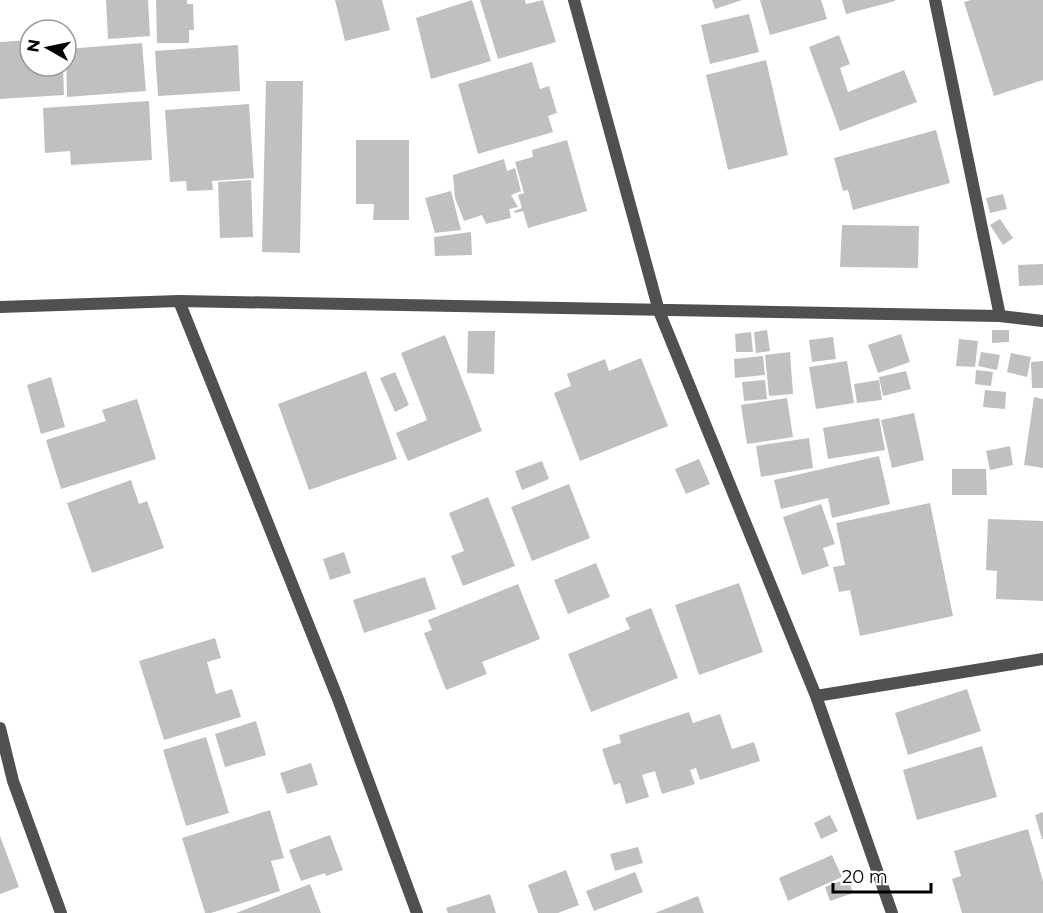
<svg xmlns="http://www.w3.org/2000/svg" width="1043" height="913" font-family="Montserrat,sans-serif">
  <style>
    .building { fill: #c0c0c0 }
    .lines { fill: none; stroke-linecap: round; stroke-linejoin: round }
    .street { stroke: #505050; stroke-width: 12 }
  </style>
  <rect width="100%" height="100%" fill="#fff"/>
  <path class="building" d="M106 0H148L150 36 108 39Z
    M156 0H187V4H193L194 30H189V43H157Z
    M335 0H382L390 30 345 41Z
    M472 0 491 61 431 79 416 18Z
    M480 0H525L526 4 543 0 556 42 498 59Z
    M712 0H742L715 9Z
    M760 0H821L827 19 770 35Z
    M842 0H895V1L846 14Z
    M971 0H1043V80L994 96 964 2Z
    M749 14 759 52 710 64 701 25Z
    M839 35 850 64 840 68 848 92 904 70 917 102 840 131 809 47Z
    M30 40V66H63L64 95 0 99V42Z
    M142 43 146 91 67 97 66 49Z
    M238 45 240 91 158 96 155 51Z
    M766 60 788 155 728 170 706 75Z
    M532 62 540 89 549 86 557 113 548 116 553 132 478 154 458 84Z
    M266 81H303L300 253 262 252Z
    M149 101 152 160 71 165 70 151 45 153 43 108Z
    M249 104 254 178 212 181 213 190 187 191 186 181 170 182 165 110Z
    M936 130 950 183 853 210 848 190 843 191 834 158Z
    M356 140H409V220H373L374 204H356Z
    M567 140 587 211 528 228 523 211 515 213 514 211 522 208 518 195 524 193 515 162 533 157 532 150Z
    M504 159 507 171 515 168 521 191 511 195 518 207 509 209 511 218 486 224 482 215 464 221 455 198 453 175Z
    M251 180 253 237 220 238 218 182Z
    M451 191 461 230 435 233 425 198Z
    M1003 194 1007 209 990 213 986 198Z
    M1000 219 1013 238 1003 245 990 225Z
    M842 225 919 226 918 268 840 267Z
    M471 232 472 255 435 256 434 237Z
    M1043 264V285L1019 286 1018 265Z
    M767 330 770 351 756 353 754 332Z
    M992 330H1009V342L992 343Z
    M468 331H495L494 374 467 373Z
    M751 332 753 352H736L735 334Z
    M901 334 910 362 878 373 868 345Z
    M445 335 482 431 408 461 396 433 427 420 401 353Z
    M833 337 836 359 812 362 809 340Z
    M959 339 978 341 975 367 956 366Z
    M790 352 793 394 769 396 765 355Z
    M981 352 1000 355 997 370 978 366Z
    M1011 353 1031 357 1027 377 1007 372Z
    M763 356 765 375 735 378 734 359Z
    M641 358 668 426 580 461 554 393 571 386 567 374 605 359 609 371Z
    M847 361 854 403 816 409 809 367Z
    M1043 361V388H1032L1031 362Z
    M976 370 993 372 991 386 975 384Z
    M366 371 397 459 309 490 278 404Z
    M906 371 911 389 883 396 879 377Z
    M395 372 409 405 395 412 380 378Z
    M51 377 65 427 41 434 27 385Z
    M765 380 767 399 744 401 742 382Z
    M879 380 882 400 857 403 854 384Z
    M985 390 1006 392 1005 409 983 407Z
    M1034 397 1043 399V468L1024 465Z
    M787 398 793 437 747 444 741 405Z
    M137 399 156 459 61 489 46 440 106 421 102 410Z
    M914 413 924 460 892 468 881 420Z
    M879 418 885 450 828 459 823 428Z
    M809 438 813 468 761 477 756 446Z
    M1010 446 1013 465 990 470 986 451Z
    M879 456 890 504 832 518 828 498 781 509 774 480Z
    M699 459 710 484 686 494 675 469Z
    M542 461 549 479 522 490 515 471Z
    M952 469H986L987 495H952Z
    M131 480 139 504 147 501 164 548 92 573 67 503Z
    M569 484 590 538 532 561 511 507Z
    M488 497 515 566 463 586 451 556 464 551 449 513Z
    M930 503 953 616 860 636 850 590 839 592 833 567 845 565 836 523Z
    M821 504 835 544 823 548 829 566 802 575 783 517Z
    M988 519 1043 521V601L996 599 997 571 986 570Z
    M344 552 351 573 330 580 323 559Z
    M596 563 610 597 568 614 554 580Z
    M425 577 436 609 364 633 353 600Z
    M739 583 763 652 699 675 675 605Z
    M518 584 540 639 482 662 487 674 446 690 424 633 432 630 428 620Z
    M651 608 678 678 591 712 568 654 630 629 625 618Z
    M215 638 221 658 207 662 216 694 232 689 241 717 164 740 139 661Z
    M967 689 981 731 908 755 895 713Z
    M689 712 693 723 720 714 732 749 754 742 760 761 700 780 696 768 690 770 695 784 662 794 655 771 642 775 649 797 626 804 620 783 614 785 602 749 621 743 619 735Z
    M256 721 266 755 225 767 215 734Z
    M206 737 229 813 186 826 163 750Z
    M982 746 997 797 917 820 903 770Z
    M311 763 318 785 287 794 280 773Z
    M270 810 284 858 271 861 280 891 211 913H205L182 838Z
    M1043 812V839H1042L1035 815Z
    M830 815 838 831 821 839 814 823Z
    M1028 829 1043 881V913H962L952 879 961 876 954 851Z
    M330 835 343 870 326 876 325 873 301 881 289 850Z
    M0 836 19 887 0 894Z
    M638 847 643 863 615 871 610 854Z
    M832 855 842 877 788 901 779 878Z
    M566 870 579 905 558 913H538L528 885Z
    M635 872 643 892 594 911 586 891Z
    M848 878 853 893 830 901 825 887Z
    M310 884 321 913H236Z
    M490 894 496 913H448L446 908Z
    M698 896 704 913H655Z"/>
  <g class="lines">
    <path class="street" d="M574 0 659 311 816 696 892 913
      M935 0 1000 316
      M179 301 338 699 417 913
      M0 307 179 301 1000 316 1043 321
      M816 696 1043 659
      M0 728 13 781 61 913"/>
  </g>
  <g transform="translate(48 48) rotate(279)"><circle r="28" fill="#ffffff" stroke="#999999" stroke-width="1.5"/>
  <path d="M0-4.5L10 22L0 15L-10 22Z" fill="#000000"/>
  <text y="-9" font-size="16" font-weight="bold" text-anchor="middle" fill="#000000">N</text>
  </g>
  <path d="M833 883v9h98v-9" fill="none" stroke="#000000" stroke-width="3"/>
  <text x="842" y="883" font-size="18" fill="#000000" stroke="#ffffff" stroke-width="4.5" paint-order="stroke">20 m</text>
</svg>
